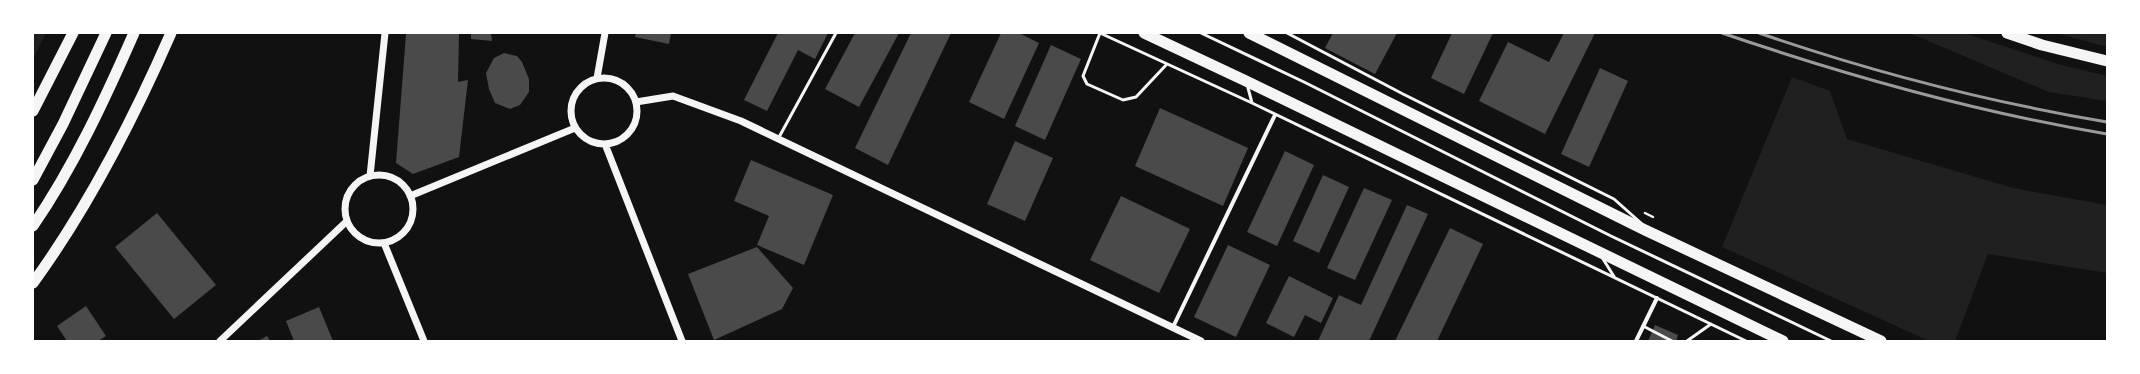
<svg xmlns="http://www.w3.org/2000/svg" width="2140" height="374" font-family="'Work Sans',sans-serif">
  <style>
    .green { fill: #202020 }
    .building { fill: #4a4a4a }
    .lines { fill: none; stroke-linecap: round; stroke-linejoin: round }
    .path { stroke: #f5f5f5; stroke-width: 2.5 }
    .service { stroke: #f5f5f5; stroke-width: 3 }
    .minor { stroke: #f5f5f5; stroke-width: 4 }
    .tertiary { stroke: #f5f5f5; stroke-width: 7 }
    .trunk { stroke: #f5f5f5; stroke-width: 11 }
    .rail { stroke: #9a9a9a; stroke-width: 3 }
  </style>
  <rect width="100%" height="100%" fill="#111"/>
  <path class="green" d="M33 33H46L33 59Z
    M1909 33H1964L2058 64 2107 76V101L2049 92Z
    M2056 33H2107V47Z
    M1792 77 1830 91 1847 139 2013 188 2107 205V273L1988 254 1955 341H1929L1722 247Z"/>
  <path class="building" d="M471 33H491L492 41 471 39Z
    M636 33H671L669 44 635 37Z
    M778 33H828L815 59 798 50 767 111 744 100Z
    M855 33H899L859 107 825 89Z
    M911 33H951L888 165 855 148Z
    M1001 33H1019L1039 43 1004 119 969 102Z
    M1333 33H1397L1375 74 1325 48Z
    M1452 33H1493L1464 94 1431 78Z
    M1564 33H1595L1545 134 1479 101 1508 42 1549 62Z
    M406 34H459L458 82 468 80 459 157 413 174 396 163Z
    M1051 45 1081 59 1045 140 1015 126Z
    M504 53 517 56 522 62 529 79V92L520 105 510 109 495 103 489 89 486 73 494 58Z
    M1600 68 1628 81 1589 167 1561 154Z
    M1160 108 1248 148 1223 206 1135 166Z
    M1015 141 1053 158 1025 221 987 204Z
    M1285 151 1314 165 1277 246 1247 232Z
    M751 160 833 195 804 265 757 245 769 216 734 201Z
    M1323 175 1349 187 1319 253 1293 241Z
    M1364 188 1392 200 1355 280 1327 268Z
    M1121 196 1190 229 1159 293 1090 260Z
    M1407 205 1428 214 1369 341H1318L1339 295 1361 305Z
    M157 213 216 285 174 319 115 247Z
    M1450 228 1483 244 1437 341H1395Z
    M1228 245 1270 265 1236 337 1194 317Z
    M757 247 793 288 782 309 714 340 688 274Z
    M1289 276 1333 298 1321 323 1305 315 1294 337 1266 323Z
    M86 306 106 336 98 341H67L57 326Z
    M319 307 333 341H294L286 321Z
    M1655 325 1678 335 1676 341H1648Z
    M267 336 270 341H258Z"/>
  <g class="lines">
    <path class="path" d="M1645 213 1653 217"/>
    <path class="service" d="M1100 33 1252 103 1746 341
      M1100 33 1083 76 1087 84 1123 100 1136 97 1167 64
      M1201 33 1304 82 1611 236 1831 341
      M1287 33 1403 94 1614 199 1641 223
      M1247 84 1252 103
      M778 139 836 33
      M1603 259 1615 278
      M1643 326 1672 341
      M1687 341 1711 324"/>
    <path class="minor" d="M1173 327 1275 115
      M1636 341 1657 298"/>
    <path class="tertiary" d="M571 111a33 33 0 1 1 66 0a33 33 0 1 1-66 0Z
      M597 78 605 33
      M636 102 673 96 741 121 1201 341
      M605 144 682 341
      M345 209a34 34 0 1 1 68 0a34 34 0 1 1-68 0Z
      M370 176 385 33
      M410 196 575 128
      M384 243 424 341
      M220 341 347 221"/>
    <path class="trunk" d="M1144 33 1246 81 1783 341
      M1249 33 1645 230 1881 341
      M2007 33 2042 45 2107 61
      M33 111 73 33
      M33 180 63 124 106 33
      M33 226C74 166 105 99 134 33
      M33 283C89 206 133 120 171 33"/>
    <path class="rail" d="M1722 33C1848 76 1976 112 2107 134
      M1759 33C1872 72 1989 102 2107 122"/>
  </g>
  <rect width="2140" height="374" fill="none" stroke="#ffffff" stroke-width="68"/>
</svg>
